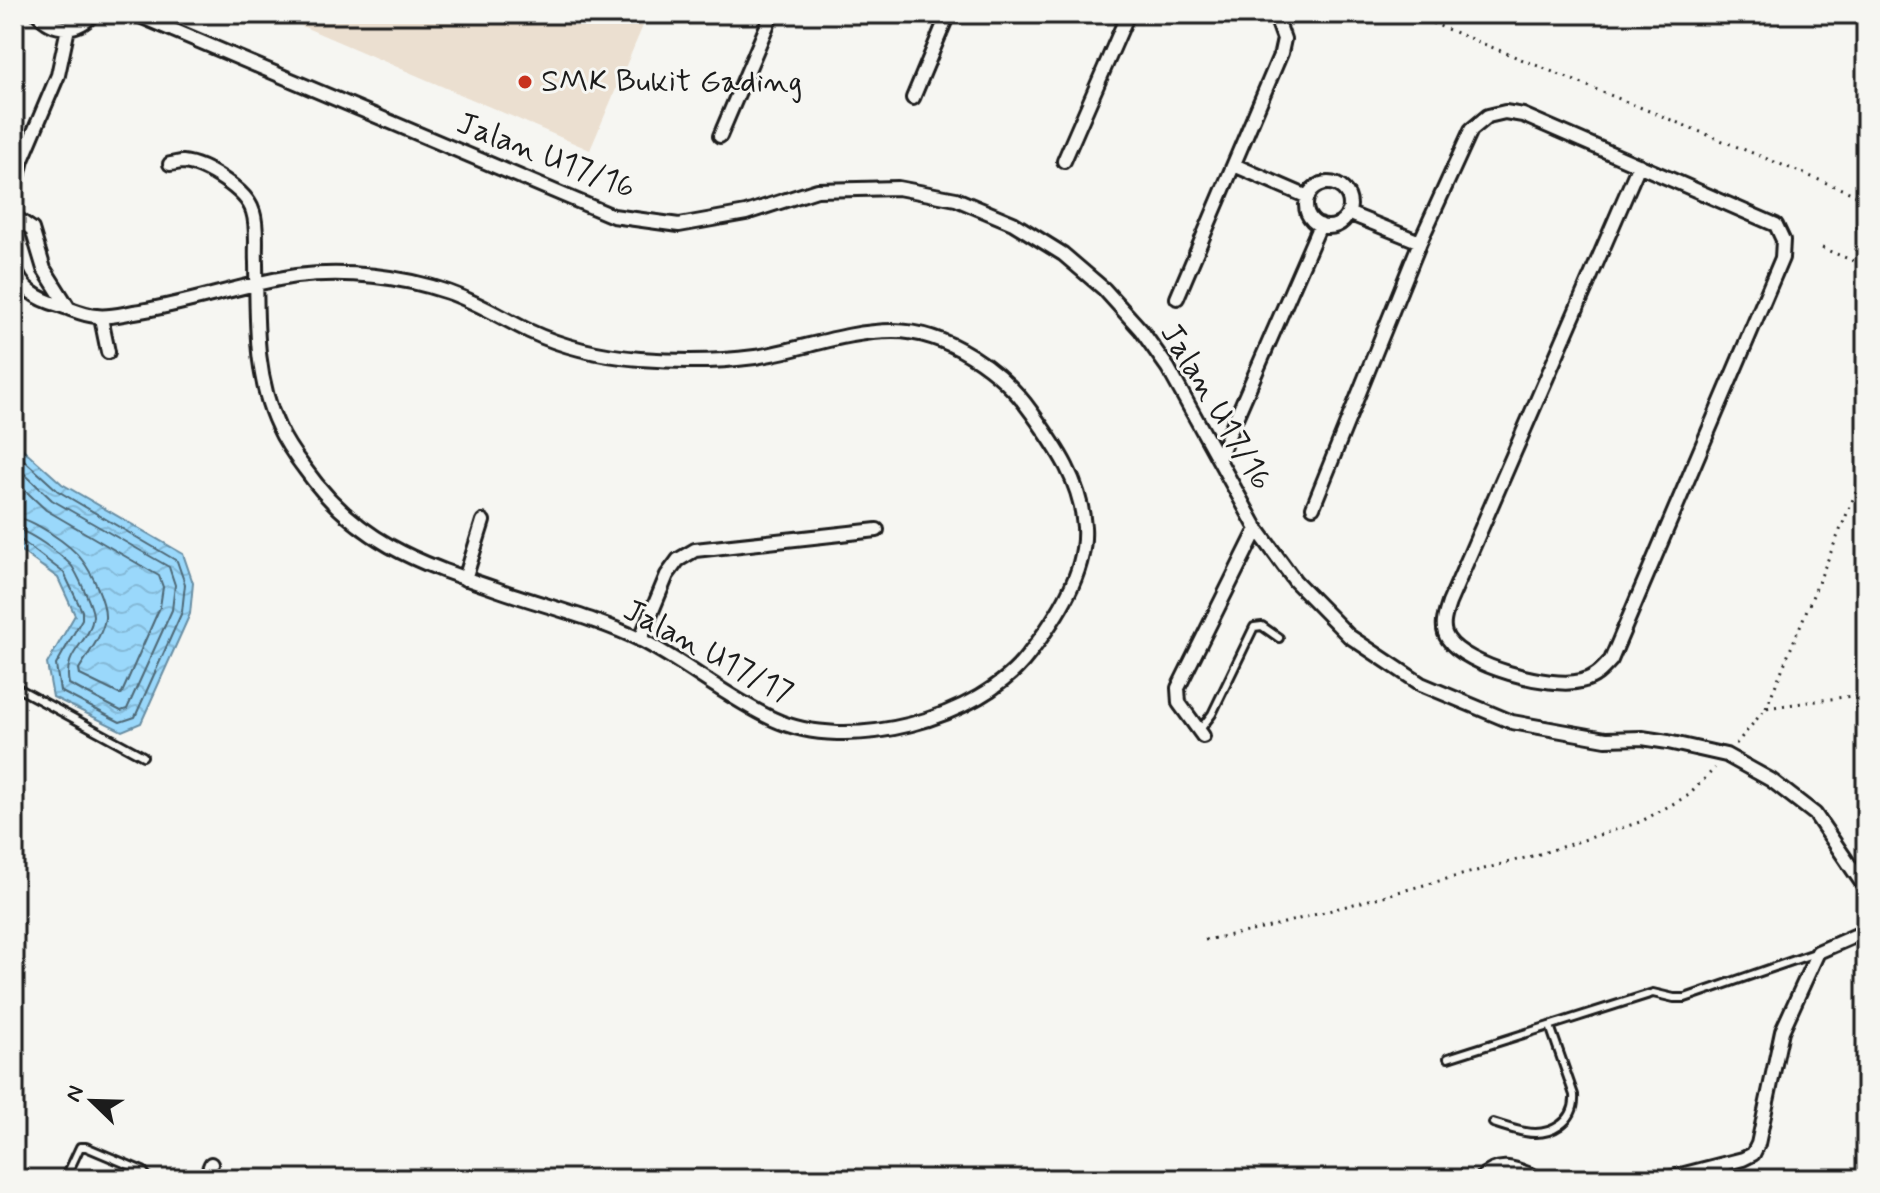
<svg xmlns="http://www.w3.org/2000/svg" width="1880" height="1193" font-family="Mynerve,sans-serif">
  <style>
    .built { fill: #ebdfd0 }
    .water { fill: url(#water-waves); stroke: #688da2; stroke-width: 2 }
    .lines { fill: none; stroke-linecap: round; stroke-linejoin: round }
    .shore { stroke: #4e6775; stroke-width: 2 }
    .service-casing { stroke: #1c1c1c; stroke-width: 12 }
    .minor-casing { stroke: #1c1c1c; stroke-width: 18 }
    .path { stroke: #1c1c1c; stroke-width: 3; stroke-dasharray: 2 6; stroke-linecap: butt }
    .service { stroke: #f6f6f2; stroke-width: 6 }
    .minor { stroke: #f6f6f2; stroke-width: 12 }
    .poi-dot { fill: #c8321e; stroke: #f6f6f2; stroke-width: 3 }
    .labels { text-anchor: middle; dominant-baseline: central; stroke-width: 6; stroke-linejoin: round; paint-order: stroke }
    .poi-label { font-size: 32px; fill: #1c1c1c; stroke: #f6f6f2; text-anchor: start }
    .street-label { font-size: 32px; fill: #1c1c1c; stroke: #f6f6f2 }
  </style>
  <defs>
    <pattern id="water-waves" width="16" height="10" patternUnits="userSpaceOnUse" patternTransform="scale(2)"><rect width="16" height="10" fill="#9ad8fb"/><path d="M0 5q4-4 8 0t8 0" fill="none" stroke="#84b9d7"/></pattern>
  </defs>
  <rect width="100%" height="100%" fill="#f6f6f2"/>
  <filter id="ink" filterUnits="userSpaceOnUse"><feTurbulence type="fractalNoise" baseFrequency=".0125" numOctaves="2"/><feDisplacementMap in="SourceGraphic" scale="16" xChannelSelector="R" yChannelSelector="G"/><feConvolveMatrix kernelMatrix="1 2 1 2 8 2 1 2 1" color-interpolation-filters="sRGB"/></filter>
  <g filter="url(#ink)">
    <path class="built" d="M274 14H648L590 150Z"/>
    <path class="water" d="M14 441 62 484 183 554 193 583 190 614 141 723 122 731 53 697 47 664 75 615 58 578 14 546Z"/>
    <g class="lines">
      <path class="shore" d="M14 451 58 491 177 561 185 584 182 612 135 717 120 722 60 691 56 665 82 619V611L64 573 22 541 14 539
        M14 464 52 500 169 567 175 585 172 610 127 709 121 711 69 684C62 651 91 643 93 616 93 607 77 573 71 565 60 554 28 530 14 529
        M14 480 46 510 159 576 163 587 160 607 121 695 80 675 79 669C88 654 103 635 105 618 106 602 92 573 82 560 71 545 32 518 14 517"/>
      <g class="service-casing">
        <path id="service" d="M14 686 143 756
          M1199 731 1212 714 1254 627 1262 626 1279 638
          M1448 1058 1653 993 1674 998H1685L1818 952
          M1493 1123C1503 1126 1514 1130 1525 1132 1550 1137 1576 1122 1574 1095L1550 1026
          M65 1179 80 1147H86L143 1171 149 1179"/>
      </g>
      <g class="minor-casing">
        <path id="minor" d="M38 14C53 31 77 33 93 14
          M135 14 613 216 679 225 746 213 817 190 898 188 956 199 1013 223 1063 254 1104 289 1141 330 1168 368 1257 529 1295 581 1349 636 1421 684 1512 722 1606 739 1642 738 1668 742 1726 755 1771 780 1815 814 1866 889
          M913 98 948 14
          M720 136 772 14
          M1064 161 1128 14
          M1234 165 1308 197
          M1306 205a22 22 0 1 1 44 0a22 22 0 1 1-44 0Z
          M1348 213 1420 242
          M15 217 32 229 44 269 68 307
          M14 222 15 189 22 160 58 75 68 28
          M14 266C21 289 37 299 59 305 72 309 83 315 96 316 108 318 122 314 134 312 189 304 242 284 296 276 346 270 401 276 448 292 477 302 502 318 529 331 563 347 602 356 640 359 677 362 718 362 755 357 801 350 846 331 893 331 947 331 1002 370 1032 413 1057 448 1081 482 1084 527 1087 573 1056 618 1029 654 980 720 847 754 773 719 726 697 686 663 641 640 599 619 541 605 496 589 416 562 356 541 305 469 295 456 285 442 278 426 254 376 257 317 256 263 255 247 258 227 253 212 247 190 204 164 183 162 178 162 174 164 170 164
          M1177 298 1281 53 1284 39 1275 14
          M101 318 108 352
          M1219 457 1320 225
          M1313 507 1420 242 1471 130 1488 116 1505 112 1523 115 1776 225 1783 240 1782 258 1611 660C1602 670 1595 678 1581 681 1550 689 1466 666 1448 639 1440 628 1445 615 1449 603L1639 165
          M465 579 483 521
          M640 640 667 575 678 560 695 550 877 530
          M1203 736 1179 703 1178 688 1257 529
          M205 1179 211 1164
          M1481 1179C1500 1159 1518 1170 1540 1179
          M1665 1179 1743 1159 1753 1154 1758 1144 1782 1031 1818 952 1866 931"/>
      </g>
      <path class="path" d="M1410 14 1866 199
        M1822 248 1866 266
        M1766 708 1866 468
        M1736 744 1766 708 1866 694
        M1205 940 1262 929 1387 895 1536 855 1640 822 1689 795 1715 768"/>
      <use href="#service" class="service"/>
      <use href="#minor" class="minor"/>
    </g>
  </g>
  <circle class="poi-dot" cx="525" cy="82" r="8"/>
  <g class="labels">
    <g class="poi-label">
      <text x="541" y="82">SMK Bukit Gading</text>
    </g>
    <g class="street-label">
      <text transform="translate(546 156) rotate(21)">Jalan U17/16</text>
      <text transform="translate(1216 407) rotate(59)">Jalan U17/16</text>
      <text transform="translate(708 652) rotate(28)">Jalan U17/17</text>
    </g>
  </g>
  <rect width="1880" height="1193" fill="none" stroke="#f6f6f2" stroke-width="48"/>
  <rect x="24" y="24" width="1832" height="1145" fill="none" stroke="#1c1c1c" stroke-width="3" filter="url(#ink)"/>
  <g transform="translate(92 1101) rotate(293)" stroke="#f6f6f2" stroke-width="6" paint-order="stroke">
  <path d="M0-6L14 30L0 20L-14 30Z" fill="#1c1c1c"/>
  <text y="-12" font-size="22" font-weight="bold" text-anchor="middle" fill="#1c1c1c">N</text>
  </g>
</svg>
